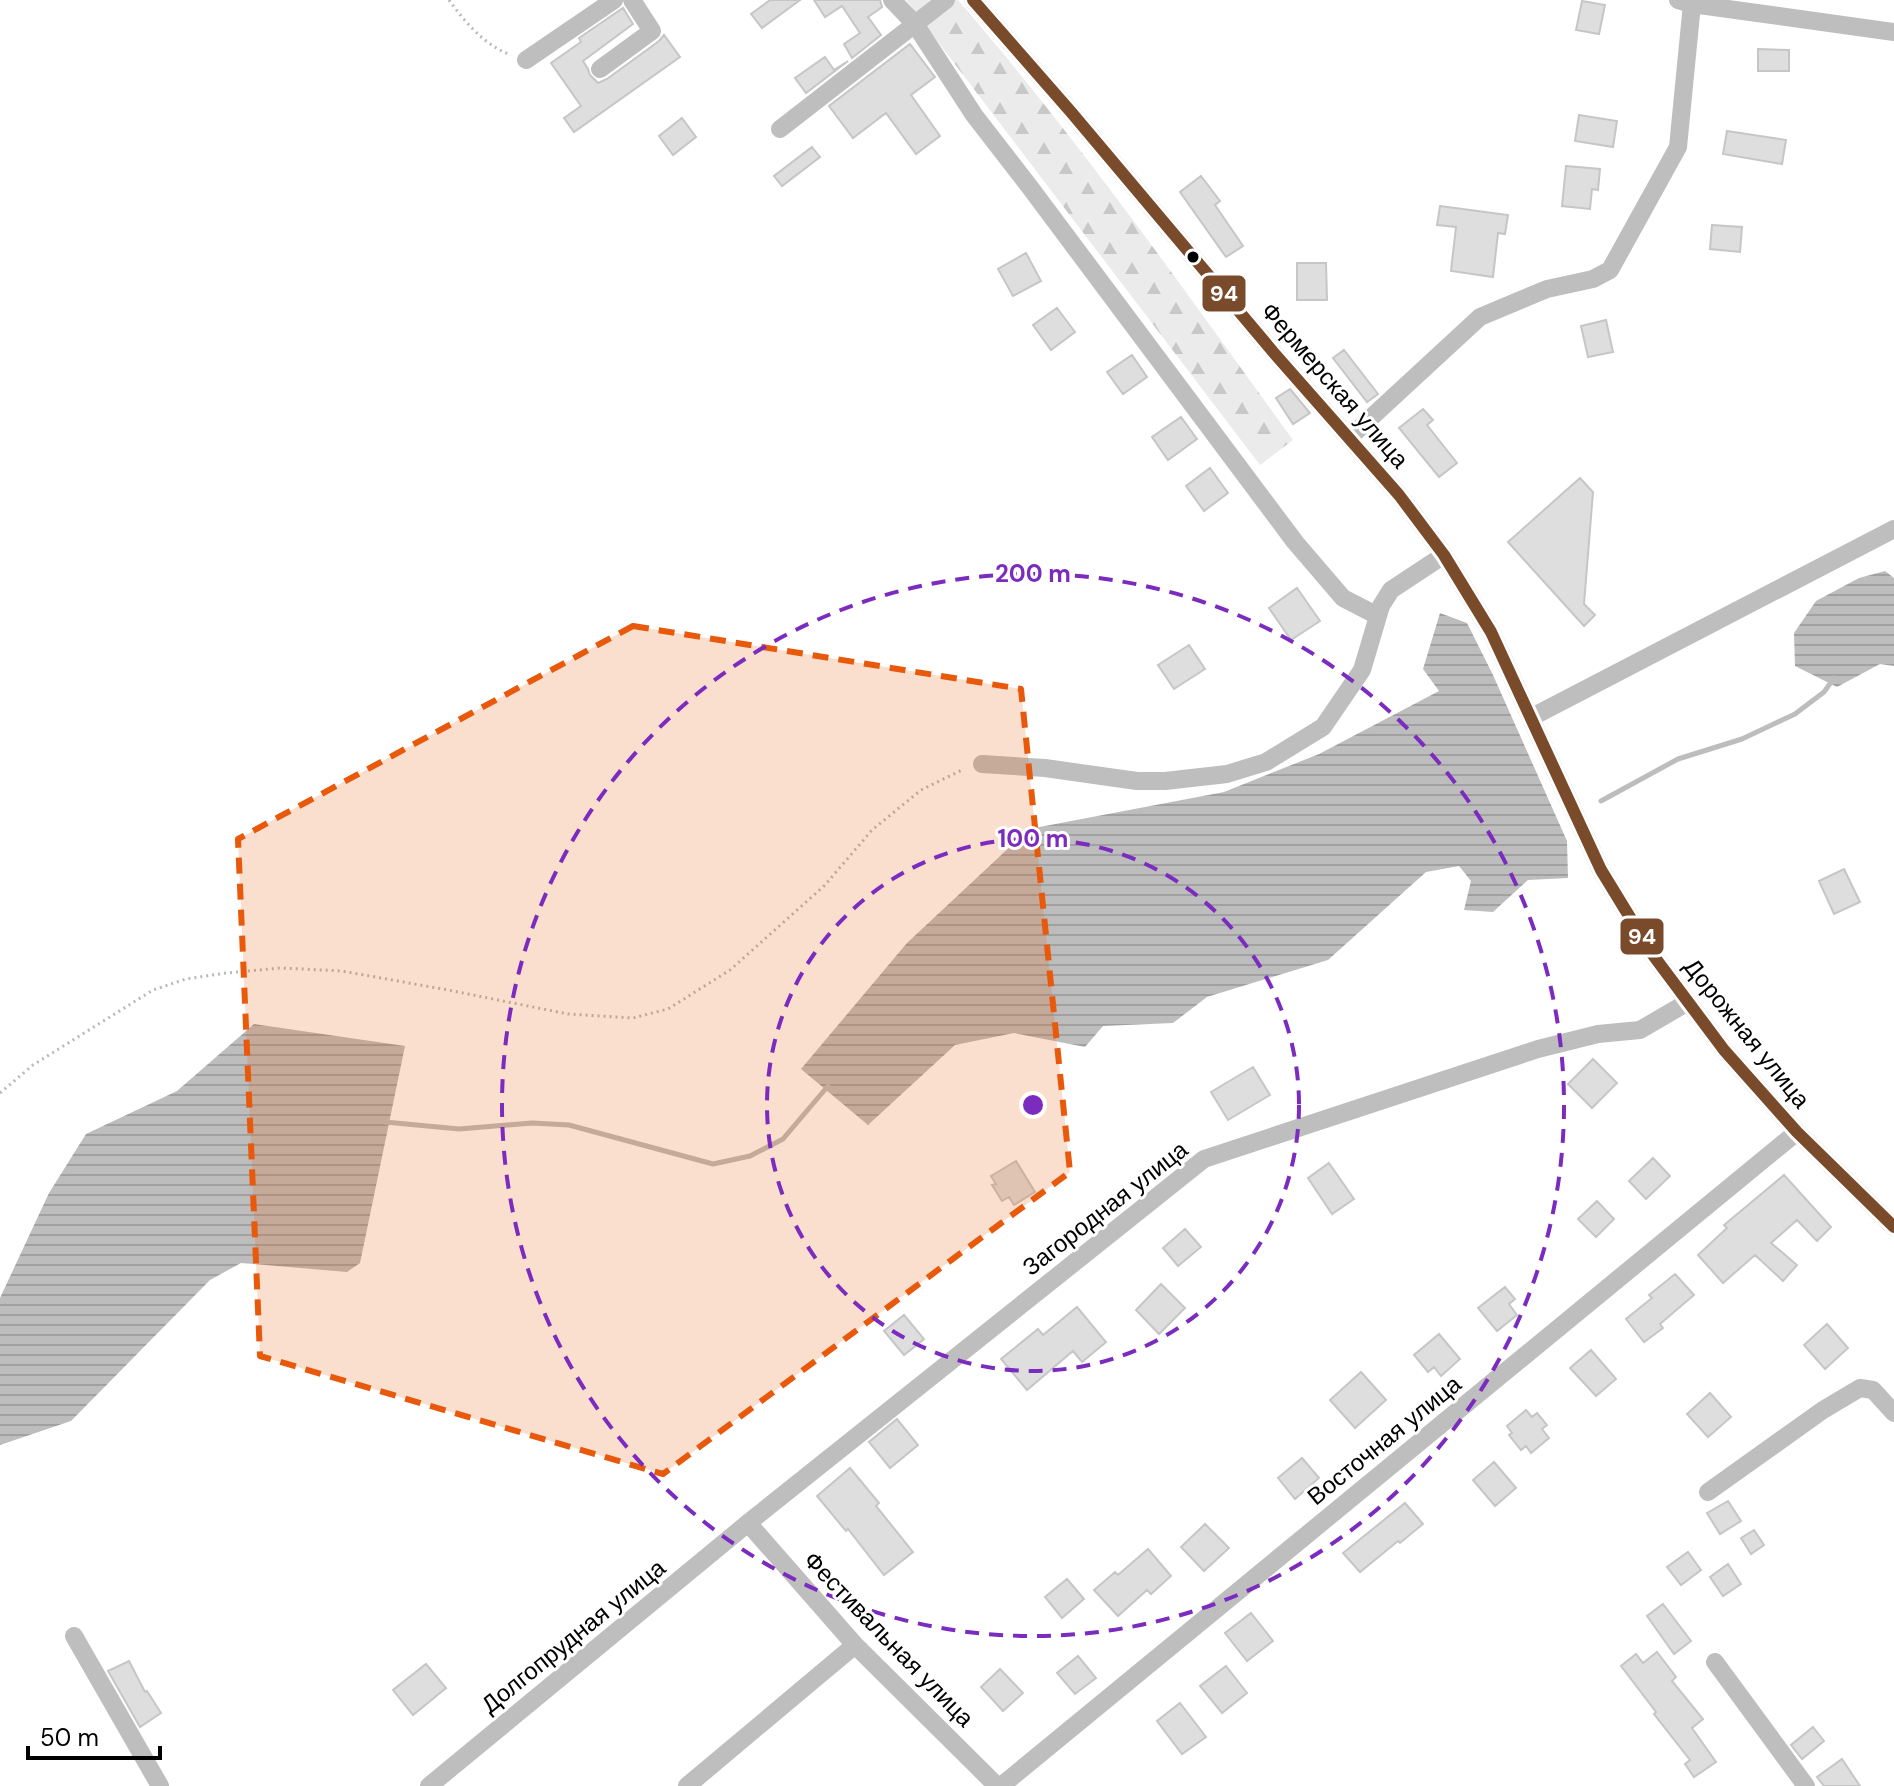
<svg xmlns="http://www.w3.org/2000/svg" width="1894" height="1786" font-family="'DM Sans',sans-serif">
  <style>
    .forest { fill: url(#forest-firs) }
    .water { fill: url(#water-rules) }
    .lines { fill: none; stroke-linecap: round; stroke-linejoin: round }
    .stream { stroke: #bdbdbd; stroke-width: 5 }
    .building { fill: #dedede; stroke: #c6c6c6; stroke-width: 2 }
    .path { stroke: #b9b9b9; stroke-width: 3; stroke-dasharray: 2 4; stroke-linecap: butt }
    .minor { stroke: #bebebe; stroke-width: 18 }
    .bus-1-casing { stroke: #fff; stroke-width: 18 }
    .bus-1 { stroke: #7a4b2a; stroke-width: 12 }
    .marked { fill: #e8590c; fill-opacity: 0.2; stroke: #e8590c; stroke-width: 6; stroke-dasharray: 16 10; stroke-linejoin: round }
    .ring { fill: none; stroke: #7b2cbf; stroke-width: 4; stroke-dasharray: 14 10 }
    .bus-dot { fill: #000; stroke: #fff; stroke-width: 3 }
    .labels { text-anchor: middle; dominant-baseline: central; stroke-width: 6; stroke-linejoin: round; paint-order: stroke }
    .street-label { font-size: 24px; fill: #000; stroke: #fff }
    .centre { fill: #7b2cbf; stroke: #fff; stroke-width: 4 }
    .ring-label { font-size: 24px; text-anchor: middle; font-weight: bold; fill: #7b2cbf; stroke: #fff; stroke-width: 6; stroke-linejoin: round; paint-order: stroke }
    .line-badge { stroke: #fff; stroke-width: 3 }
    .badge-label { font-size: 22px; text-anchor: middle; font-weight: bold; fill: #fff }
  </style>
  <defs>
    <pattern id="forest-firs" width="22" height="20" patternUnits="userSpaceOnUse" patternTransform="scale(2)"><rect width="22" height="20" fill="#ebebeb"/><path d="M5 1l3.5 6h-7zM16 11l3.5 6h-7z" fill="#c8c8c8"/></pattern>
    <pattern id="water-rules" width="6" height="5" patternUnits="userSpaceOnUse" patternTransform="scale(2)"><rect width="6" height="5" fill="#bdbdbd"/><path d="M0 2.5h6" fill="none" stroke="#a1a1a1"/></pattern>
  </defs>
  <rect width="100%" height="100%" fill="#fff"/>
  <path class="forest" d="M906 0H958C1079 140 1185 291 1293 440L1260 465Z"/>
  <path class="water" d="M1885 571 1894 578V666L1880 664 1837 687 1795 666 1794 633 1816 601 1859 578Z
    M1440 613 1467 623 1493 675 1567 841 1568 878 1528 880 1493 912 1464 910 1471 881 1459 866 1426 872 1328 960 1207 997 1173 1023 1103 1026 1085 1047 1014 1033 955 1045 868 1125 801 1069 907 943 1029 829 1224 792 1319 754 1439 691 1423 669Z
    M254 1024 405 1046 360 1263 347 1272 241 1263 210 1280 71 1421 0 1445V1298L49 1193 86 1134 177 1091Z"/>
  <g class="lines">
    <path class="stream" d="M1601 801 1678 759 1742 739 1795 714 1824 692 1834 678
      M385 1122 459 1129 532 1123 569 1125 713 1164 750 1156 783 1139 828 1086"/>
  </g>
  <path class="building" d="M770 0H800L762 28 751 14Z
    M814 0H880L882 7 868 17 881 35 852 58 844 44 860 33 842 6 825 17Z
    M1582 1 1605 5 1599 34 1576 30Z
    M623 8 633 24 583 61 588 69 590 75 598 83 607 79 659 41 664 35 680 57 574 132 564 118 581 106 551 63 581 42 579 38Z
    M910 44 935 77 911 95 940 136 916 154 886 113 853 138 829 106Z
    M1758 49 1789 50V71H1758Z
    M825 57 834 70 848 61 806 93 795 78Z
    M1579 115 1617 121 1613 147 1575 141Z
    M682 118 696 137 673 155 659 136Z
    M1727 131 1786 140 1782 164 1723 154Z
    M812 147 820 157 782 186 774 176Z
    M1566 166 1600 169 1598 190 1592 189 1590 209 1562 206Z
    M1201 176 1220 201 1215 205 1243 246 1226 257 1180 192Z
    M1440 206 1508 215 1505 234 1498 233 1493 277 1451 271 1456 227 1437 225Z
    M1712 225 1742 227 1740 252 1710 249Z
    M1026 253 1041 281 1013 296 998 269Z
    M1297 263H1326L1327 300H1297Z
    M1057 308 1075 332 1051 350 1033 325Z
    M1606 320 1613 352 1588 357 1581 326Z
    M1344 350 1378 394 1367 402 1333 358Z
    M1132 355 1147 377 1123 394 1107 372Z
    M1290 389 1310 413 1293 424 1276 398Z
    M1423 409 1433 420 1427 425 1457 463 1439 477 1399 428Z
    M1181 417 1197 439 1168 460 1152 437Z
    M1210 468 1228 493 1204 511 1186 486Z
    M1580 478 1593 492 1584 604 1595 615 1584 626 1508 542Z
    M1297 588 1320 621 1291 640 1269 608Z
    M1189 645 1205 669 1174 689 1158 665Z
    M1844 869 1860 902 1834 914 1819 881Z
    M1593 1059 1617 1083 1592 1108 1568 1084Z
    M1253 1067 1270 1095 1228 1120 1211 1092Z
    M1653 1158 1670 1176 1646 1199 1629 1181Z
    M1016 1161 1035 1192 1014 1205 1009 1197 1002 1201 992 1185 996 1184 991 1176Z
    M1329 1163 1354 1199 1332 1214 1308 1178Z
    M1784 1175 1831 1227 1817 1241 1797 1220 1771 1243 1797 1265 1783 1281 1755 1255 1723 1283 1698 1255 1727 1228 1724 1225Z
    M1597 1201 1614 1219 1596 1237 1578 1219Z
    M1185 1229 1201 1247 1178 1266 1163 1248Z
    M1675 1274 1694 1295 1660 1324 1663 1328 1644 1342 1626 1319 1652 1298 1649 1295Z
    M1161 1284 1185 1308 1159 1334 1136 1310Z
    M1505 1287 1515 1299 1509 1304 1517 1315 1497 1331 1478 1308Z
    M1077 1307 1106 1342 1082 1362 1073 1351 1027 1390 1001 1359 1038 1329 1043 1335Z
    M904 1315 924 1339 904 1355 884 1331Z
    M1827 1324 1848 1348 1825 1369 1804 1345Z
    M1439 1334 1460 1359 1441 1376 1434 1367 1428 1372 1414 1355Z
    M1591 1350 1616 1379 1596 1396 1570 1368Z
    M1361 1372 1386 1400 1355 1428 1330 1400Z
    M1710 1393 1731 1417 1708 1437 1687 1414Z
    M1526 1410 1532 1417 1537 1413 1547 1425 1542 1429 1549 1438 1531 1453 1526 1446 1521 1450 1509 1435 1512 1433 1507 1426Z
    M897 1419 918 1445 890 1468 869 1442Z
    M1302 1458 1319 1478 1295 1499 1278 1478Z
    M1494 1462 1516 1488 1495 1506 1473 1480Z
    M850 1468 879 1503 876 1506 913 1552 884 1575 848 1529 846 1531 817 1496Z
    M1728 1501 1741 1521 1720 1534 1707 1513Z
    M1405 1503 1423 1524 1400 1543 1398 1541 1360 1572 1343 1553Z
    M1205 1524 1229 1548 1204 1571 1181 1547Z
    M1754 1530 1764 1545 1751 1554 1741 1538Z
    M1148 1549 1171 1576 1151 1594 1147 1590 1118 1616 1094 1590 1115 1572 1118 1575Z
    M1688 1552 1701 1570 1681 1585 1667 1567Z
    M1728 1564 1741 1584 1723 1596 1710 1577Z
    M1067 1579 1084 1599 1062 1618 1045 1597Z
    M1663 1604 1691 1641 1674 1654 1647 1616Z
    M1251 1613 1273 1641 1247 1661 1225 1633Z
    M1657 1652 1676 1677 1672 1681 1703 1719 1692 1728 1716 1762 1694 1777 1685 1764 1690 1760 1654 1714 1656 1712 1621 1666 1636 1654 1643 1663Z
    M1078 1656 1096 1678 1075 1694 1057 1673Z
    M129 1661 145 1692 147 1691 161 1713 140 1727 108 1671Z
    M426 1664 446 1688 413 1715 393 1690Z
    M1226 1666 1247 1693 1222 1713 1200 1686Z
    M1000 1669 1023 1693 1003 1711 981 1687Z
    M1180 1703 1206 1737 1182 1754 1157 1721Z
    M1813 1727 1824 1741 1802 1759 1791 1745Z
    M1842 1759 1860 1786H1824L1817 1777Z"/>
  <g class="lines">
    <path class="path" d="M449 0C465 22 484 45 511 55
      M0 1093 33 1065 153 990 186 979 226 973 281 968 342 971 448 990 568 1014 633 1018 668 1009 730 970 825 885 872 830 921 790 964 769"/>
    <path class="minor" d="M892 0 915 24 974 115 1029 186 1295 542 1343 598 1378 616
      M973 0 1071 112 1274 353 1399 495 1444 555 1491 632 1601 870 1653 955 1724 1050 1797 1132 1894 1227
      M1692 4 1894 32
      M526 60 614 0
      M600 69 652 31 632 0
      M780 129 946 0
      M1350 437 1480 317 1547 289 1593 279 1610 270 1678 147 1692 4 1678 0
      M1532 717 1894 529
      M982 764 1045 768 1137 781H1165L1227 774 1266 762 1323 727 1362 670 1381 606 1391 590 1444 555
      M1708 1492 1823 1410 1860 1388 1873 1390 1894 1413
      M748 1523 855 1645 997 1786
      M74 1636 160 1786
      M1715 1662 1806 1786
      M429 1786 748 1523 1204 1159 1538 1049 1598 1034 1640 1030 1688 1002
      M687 1786 855 1645
      M1001 1786 1797 1132"/>
    <g class="bus-1-casing">
      <path id="bus-1" d="M973 0 1071 112 1274 353 1399 495 1444 555 1491 632 1601 870 1653 955 1724 1050 1797 1132 1894 1227"/>
    </g>
    <use href="#bus-1" class="bus-1"/>
  </g>
  <path class="marked" d="M633 626 1021 689 1070 1172 663 1474 260 1356 238 839Z"/>
  <g class="ring">
    <circle cx="1033" cy="1105" r="266"/>
    <circle cx="1033" cy="1105" r="531"/>
  </g>
  <circle class="bus-dot" cx="1193" cy="257" r="7"/>
  <g class="labels">
    <g class="street-label">
      <text transform="translate(1335 385) rotate(49)">Фермерская улица</text>
      <text transform="translate(1747 1033) rotate(51)">Дорожная улица</text>
      <text transform="translate(1105 1208) rotate(-38)">Загородная улица</text>
      <text transform="translate(1384 1440) rotate(-39)">Восточная улица</text>
      <text transform="translate(573 1636) rotate(-39)">Долгопрудная улица</text>
      <text transform="translate(889 1639) rotate(46)">Фестивальная улица</text>
    </g>
  </g>
  <circle cx="1033" cy="1105" r="12" class="centre"/>
  <g class="ring-label">
    <text x="1033" y="582">200 m</text>
    <text x="1033" y="847">100 m</text>
  </g>
  <g class="line-badge">
    <rect x="1201" y="274" width="46" height="39" rx="8" fill="#7a4b2a"/>
    <rect x="1619" y="917" width="46" height="39" rx="8" fill="#7a4b2a"/>
  </g>
  <g class="badge-label">
    <text x="1224" y="301">94</text>
    <text x="1642" y="944">94</text>
  </g>
  <path d="M28 1746v12h132v-12" fill="none" stroke="#000000" stroke-width="4"/>
  <text x="40" y="1746" font-size="24" fill="#000000" stroke="#ffffff" stroke-width="6" paint-order="stroke">50 m</text>
</svg>
